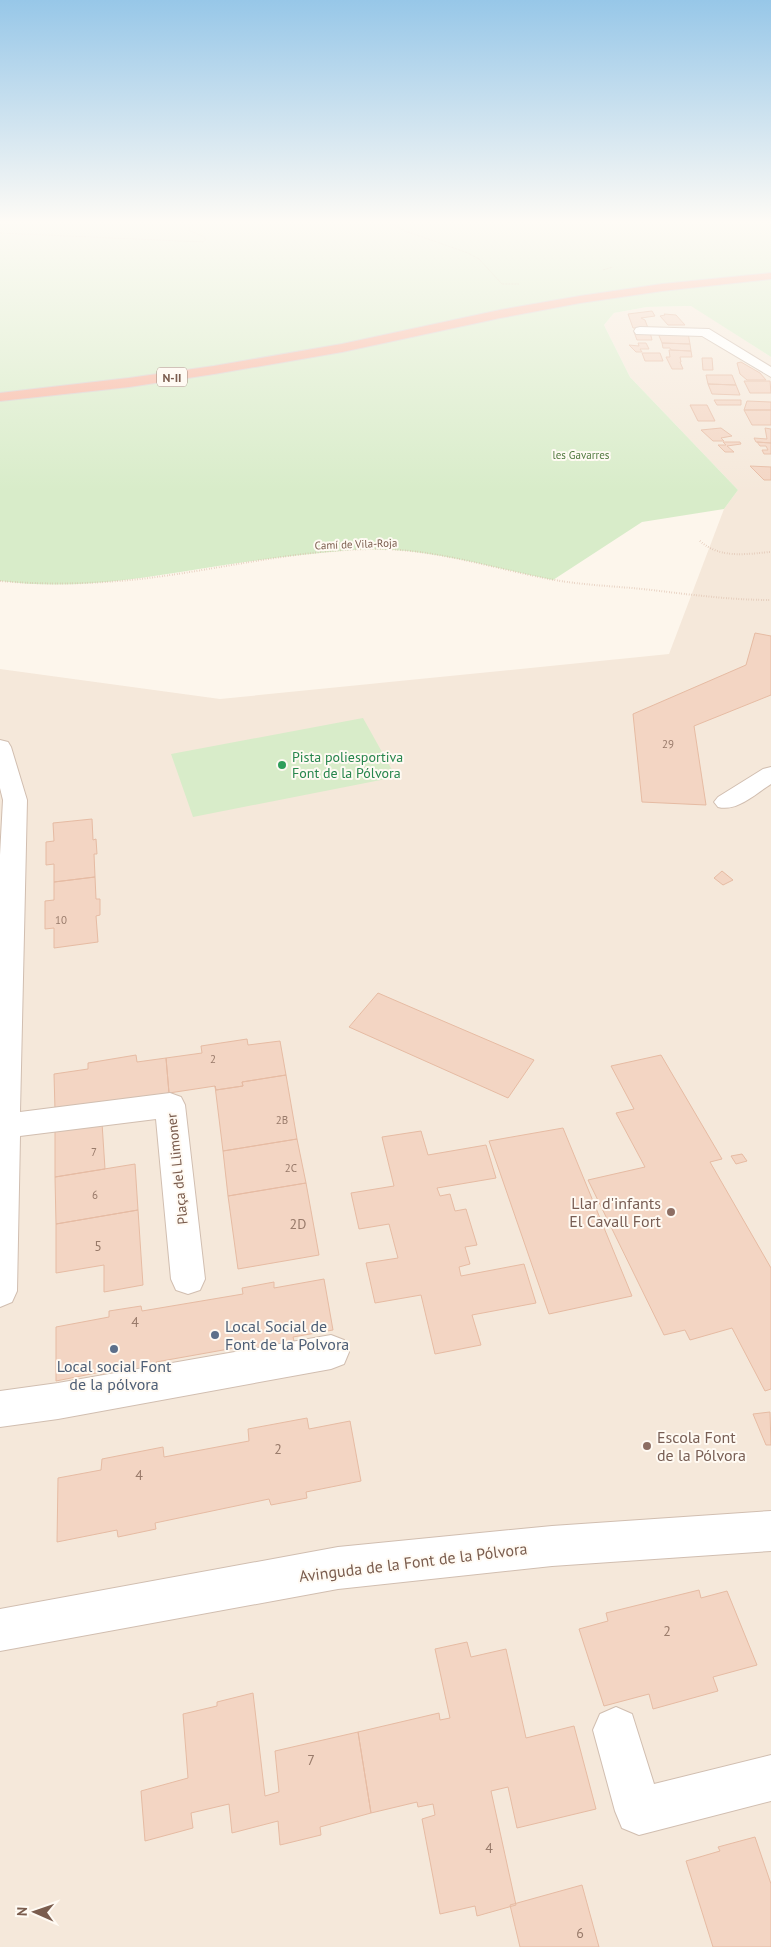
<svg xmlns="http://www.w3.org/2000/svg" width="771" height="1947" font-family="'PT Sans',sans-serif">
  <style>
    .residential { fill: #f5e8da }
    .green { fill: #d8ecc9 }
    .building { fill: #f3d5c3; stroke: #e6bba3 }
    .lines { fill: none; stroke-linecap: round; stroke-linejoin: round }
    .minor-casing { stroke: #d1beb0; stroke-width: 2 }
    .highway-casing { stroke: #dad1cd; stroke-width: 2 }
    .path-far1 { stroke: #d9b8a5; stroke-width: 1; stroke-dasharray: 0.5 1; stroke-linecap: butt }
    .path { stroke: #d9b8a5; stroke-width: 2; stroke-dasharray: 0.5 2; stroke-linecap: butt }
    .minor { fill: #fff; fill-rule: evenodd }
    .highway { fill: #f7b7a3; fill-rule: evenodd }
    .leisure-dot { fill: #2e9e5b; stroke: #fffaf3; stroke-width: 2 }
    .education-dot { fill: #8d6e63; stroke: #fffaf3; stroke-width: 2 }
    .service-dot { fill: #5c6f8a; stroke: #fffaf3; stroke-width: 2 }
    .labels { text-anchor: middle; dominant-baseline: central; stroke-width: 4; stroke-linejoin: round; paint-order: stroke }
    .far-park-label { font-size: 11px; fill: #537a41; stroke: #fffaf3 }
    .far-street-label { font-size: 11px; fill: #7a5c4d; stroke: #fffaf3 }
    .number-label { font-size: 11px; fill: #987a6a }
    .shield { fill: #fffaf3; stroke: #a28b7f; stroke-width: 1 }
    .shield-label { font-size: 12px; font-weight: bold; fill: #7a5c4d }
    .leisure-label { font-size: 14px; fill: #27864d; stroke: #fffaf3; text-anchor: start }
    .street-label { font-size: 14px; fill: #7a5c4d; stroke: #fffaf3 }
    .near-number-label { font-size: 14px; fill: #987a6a }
    .near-education-label { font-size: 16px; fill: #785e54; stroke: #fffaf3; text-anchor: end }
    .near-service-label { font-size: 16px; fill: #4e5e75; stroke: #fffaf3; text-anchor: start }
    .near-street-label { font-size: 16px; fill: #7a5c4d; stroke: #fffaf3 }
  </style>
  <rect width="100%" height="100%" fill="#fdf6ec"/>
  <path class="residential" d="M692 306 771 357V1947H0V669L220 699 669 654 724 509 738 490 630 377 604 325 614 313 647 307Z"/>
  <path class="green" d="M0 220H771V357L691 306 647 307 614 313 604 325 630 377 738 490 724 509 642 522 553 580C488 567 420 545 352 550 301 554 250 561 199 569 130 580 70 590 0 581Z
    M363 718 396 777 193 817 171 754Z"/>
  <path class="building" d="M652 311 655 316 641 318 645 320 648 328H633L628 314Z
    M664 314 676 315 685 325H668L660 316 665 315Z
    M634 332H650L652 340H637Z
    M658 333H688L690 344 662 343Z
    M638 343H646L649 349H640L642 352H636L629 345 639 346Z
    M662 343 690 344 691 351 671 350 670 348H663Z
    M669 350 691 351 692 357H680L681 362H680L683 369H672L666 357H670Z
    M642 353H660L663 361H645Z
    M702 358H712L713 370H703Z
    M741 362 760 373 766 380H747L740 374 737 363Z
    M706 375H732L736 385 708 384Z
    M744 381H770L771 393H750Z
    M708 384 736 385 740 395 712 394Z
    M714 400H741V405H717Z
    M747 401 771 402V410H744Z
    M690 405H707L715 421H698Z
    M744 410H771V425H752Z
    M721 428 732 436 721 438 724 441H713L701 430Z
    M765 428 771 429V443L756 442 754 438 767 439Z
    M723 442H740L741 444 727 446 734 452H725L718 445H726Z
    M757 442 771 443V454H764L762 450H768L766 446H760Z
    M750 466 771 467V480H764Z
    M755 633 771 636V695L694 726 706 805 642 802 633 714 746 665Z
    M92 819 93 840 96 839 97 854H94L95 877 54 882V864L46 865V842L54 841 53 823Z
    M722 871 733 880 723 885 714 878Z
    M95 877 96 899H100V915L96 916 98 942 54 948V928L45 929V901L54 900V882Z
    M378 993 422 1012 534 1060 508 1098 349 1027Z
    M247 1039 248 1045 280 1041 286 1075 242 1082 243 1086 216 1090 215 1086 169 1093 166 1058 202 1053 201 1046Z
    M136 1055 137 1062 166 1058 169 1093 55 1110 54 1074 88 1069V1063Z
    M661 1055 722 1159 710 1162 771 1268V1389L765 1391 732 1328 690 1340 685 1330 664 1335 588 1180 645 1167 616 1113 634 1109 611 1066Z
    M286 1075 297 1139 223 1151 215 1086 216 1090 243 1086 242 1082Z
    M102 1123 105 1169 55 1177V1131Z
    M563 1128 632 1296 549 1314 489 1141Z
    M421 1131 428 1155 486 1145 496 1178 437 1188 440 1196 450 1194 455 1211 466 1209 477 1245 465 1247 470 1264 459 1267 461 1276 524 1264 536 1303 472 1315 481 1345 435 1354 421 1295 375 1303 366 1263 398 1258 389 1224 359 1229 351 1193 394 1186 382 1137Z
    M297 1139 306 1183 228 1196 223 1151Z
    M742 1154 747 1161 736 1164 731 1156Z
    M135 1164 138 1210 56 1224 55 1177Z
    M306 1183 319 1255 238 1269 228 1196Z
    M138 1210 143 1285 104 1292V1265L56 1273V1224Z
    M324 1279 333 1330 293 1337 295 1345 241 1355 240 1347 156 1362 157 1372 101 1383V1372L56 1381V1327L109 1317V1311L141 1306 142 1311 243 1294 242 1288 274 1282V1288Z
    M770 1412 771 1445H766L753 1414Z
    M307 1418 309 1429 350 1421 361 1481 306 1492 307 1498 271 1505 269 1499 155 1523 156 1529 118 1537 117 1530 57 1542 58 1478 101 1470 102 1459 163 1447 164 1457 249 1441 248 1429Z
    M699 1590 701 1598 727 1591 757 1665 713 1677 718 1691 653 1709 649 1694 604 1706 579 1629 608 1621 606 1613Z
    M467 1642 471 1657 506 1649 526 1738 574 1726 596 1809 517 1828 508 1787 491 1791 516 1905 477 1916 475 1906 440 1914 422 1819 435 1815 433 1804 418 1807 417 1802 371 1813 358 1732 439 1713 440 1720 450 1718 435 1649Z
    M253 1693 265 1796 279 1792 275 1751 358 1732 371 1813 320 1827 321 1835 280 1845 278 1821 232 1833 229 1804 191 1813 193 1828 145 1841 141 1791 188 1778 183 1714 217 1706V1702Z
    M755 1837 771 1884V1947H713L686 1861 720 1851 718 1847Z
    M582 1885 599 1947H520L510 1905Z"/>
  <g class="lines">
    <g class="minor-casing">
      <path id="minor" d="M640 327 709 329 771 367V377L702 336 636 334 634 331 636 328Z
        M0 740 8 742 11 747 27 800 20 1112 170 1093 181 1097 185 1105 205 1279 200 1290 188 1294 176 1290 171 1279 156 1119 20 1136 17 1291 12 1302 0 1307V855L3 800 0 788Z
        M771 767V784C755 794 737 812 718 807L714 802 718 797 763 769Z
        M331 1335 344 1340 349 1352 344 1364 331 1369 58 1419 0 1427V1391L58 1383Z
        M771 1511V1551L552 1566 338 1589 0 1651V1609L338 1547 552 1526Z
        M616 1707 632 1714 654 1784 771 1755V1801L639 1835 622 1828 615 1811 593 1730 600 1714Z"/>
    </g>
    <g class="highway-casing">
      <path id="highway" d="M771 273V279L662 291 580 303 500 318 342 352 214 374 129 387 0 401V393L129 378 214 366 342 344 500 310 580 296 662 284Z"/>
    </g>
    <path class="path-far1" d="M386 220 405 231 468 253 479 259 502 284H519
      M0 233 203 242 206 240 204 237 189 230V227L196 222 195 220
      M603 270 613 267"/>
    <path class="path" d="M700 541C720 559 746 554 771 552
      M0 581C47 585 93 584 140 579 219 570 297 549 377 549 435 549 492 568 549 579 580 585 612 586 643 589 686 594 728 600 771 600"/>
    <use href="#minor" class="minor"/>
    <use href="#highway" class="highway"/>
  </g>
  <linearGradient id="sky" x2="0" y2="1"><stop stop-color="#97c7e8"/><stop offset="0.45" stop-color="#fefbf6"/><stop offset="1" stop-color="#fefbf6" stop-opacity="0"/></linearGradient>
  <rect width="771" height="493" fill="url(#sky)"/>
  <circle class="leisure-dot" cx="282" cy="765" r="5"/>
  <g class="education-dot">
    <circle cx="671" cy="1212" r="5"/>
    <circle cx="647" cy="1446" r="5"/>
  </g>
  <g class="service-dot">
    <circle cx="215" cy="1335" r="5"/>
    <circle cx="114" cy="1349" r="5"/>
  </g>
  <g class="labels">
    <g class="far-park-label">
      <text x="581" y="455">les Gavarres</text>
    </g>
    <g class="far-street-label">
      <text transform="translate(356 544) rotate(-2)">Camí de Vila-Roja</text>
    </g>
    <g class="number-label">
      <text x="668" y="744">29</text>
      <text x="61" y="920">10</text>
      <text x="213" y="1059">2</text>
      <text x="282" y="1120">2B</text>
      <text x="94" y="1152">7</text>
      <text x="291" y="1168">2C</text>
      <text x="95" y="1195">6</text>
    </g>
    <rect class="shield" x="157" y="367.5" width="30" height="19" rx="4"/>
    <g class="shield-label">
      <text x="172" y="377">N-II</text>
    </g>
    <g class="leisure-label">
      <text x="292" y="757">Pista poliesportiva<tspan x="292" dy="16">Font de la Pólvora</tspan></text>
    </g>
    <g class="street-label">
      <text transform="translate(177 1169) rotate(-96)">Plaça del Llimoner</text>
    </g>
    <g class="near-number-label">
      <text x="298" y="1224">2D</text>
      <text x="98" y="1246">5</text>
      <text x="135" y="1322">4</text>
      <text x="278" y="1449">2</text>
      <text x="139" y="1475">4</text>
      <text x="667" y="1631">2</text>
      <text x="311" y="1760">7</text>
      <text x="489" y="1848">4</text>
      <text x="580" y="1933">6</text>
    </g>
    <g class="near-education-label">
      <text x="661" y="1203">Llar d'infants<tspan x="661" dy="18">El Cavall Fort</tspan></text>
      <text x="657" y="1437" text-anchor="start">Escola Font<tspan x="657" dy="18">de la Pólvora</tspan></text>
    </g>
    <g class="near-service-label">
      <text x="225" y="1326">Local Social de<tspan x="225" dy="18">Font de la Polvora</tspan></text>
      <text x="114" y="1366" text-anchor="middle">Local social Font<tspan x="114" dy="18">de la pólvora</tspan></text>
    </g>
    <g class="near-street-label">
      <text transform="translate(413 1562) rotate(-7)">Avinguda de la Font de la Pólvora</text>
    </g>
  </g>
  <g transform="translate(35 1912) rotate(272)" stroke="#fffaf3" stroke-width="4" paint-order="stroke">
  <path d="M0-4L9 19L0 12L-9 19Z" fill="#7a5c4d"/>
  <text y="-8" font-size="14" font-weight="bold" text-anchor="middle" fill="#7a5c4d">N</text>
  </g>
</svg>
